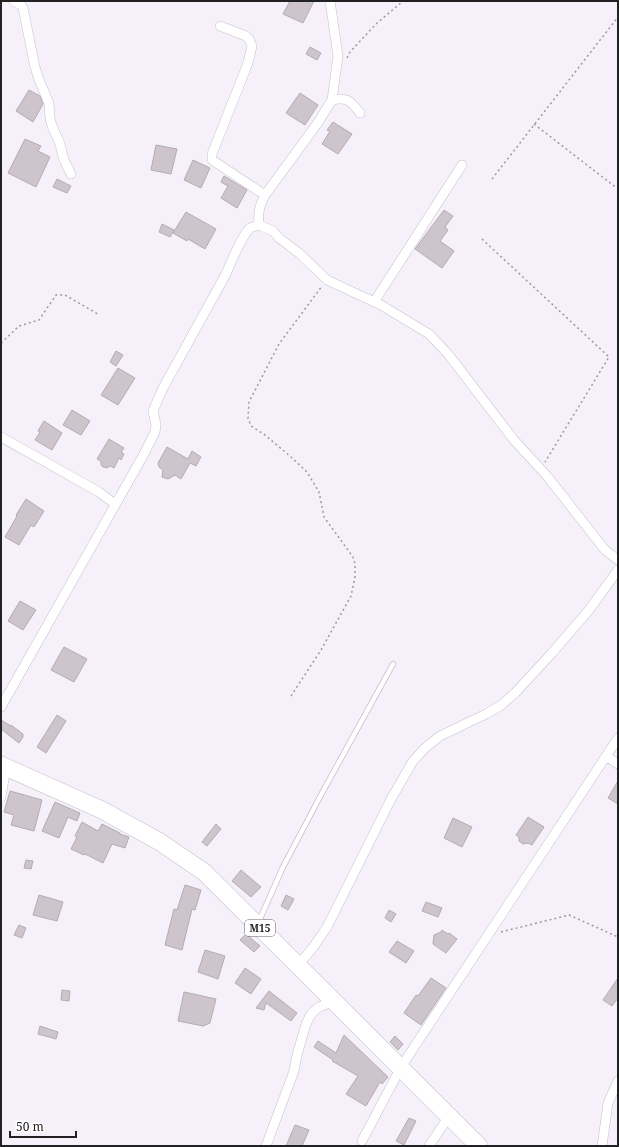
<svg xmlns="http://www.w3.org/2000/svg" width="619" height="1147" font-family="'Noto Serif',serif">
  <style>
    .building { fill: #cec5cc; stroke: #b4acb3 }
    .lines { fill: none; stroke-linecap: round; stroke-linejoin: round }
    .lane-casing { stroke: #c5c1c9; stroke-width: 6 }
    .street-casing { stroke: #c5c1c9; stroke-width: 10 }
    .highway-casing { stroke: #c5c1c9; stroke-width: 18 }
    .path { stroke: #9c999f; stroke-width: 1.5; stroke-dasharray: 2 3; stroke-linecap: butt }
    .lane { stroke: #fff; stroke-width: 4.5 }
    .street { stroke: #fff; stroke-width: 9 }
    .highway { stroke: #fff; stroke-width: 17 }
    .labels { text-anchor: middle; dominant-baseline: central; stroke-width: 3.5; stroke-linejoin: round; paint-order: stroke }
    .shield { fill: #fff; stroke: #646466; stroke-width: 1 }
    .shield-label { font-size: 10px; font-weight: bold; fill: #222124 }
  </style>
  <rect width="100%" height="100%" fill="#f5f0f9"/>
  <path class="building" d="M290 1H314L303 23 283 14Z
    M310 47 321 53 317 60 306 54Z
    M29 90 40 96 43 104 33 122 16 111Z
    M300 93 318 105 305 125 286 113Z
    M333 122 352 134 338 154 322 144 330 131 327 130Z
    M25 139 41 146 38 151 50 157 36 187 8 173Z
    M156 145 177 149 171 174 151 170Z
    M193 160 210 168 201 188 184 180Z
    M224 176 247 190 237 208 221 198 228 186 221 182Z
    M57 179 71 186 67 193 53 187Z
    M444 210 453 216 445 227 448 230 440 241 454 251 442 268 415 249Z
    M186 212 216 229 205 249 188 239 187 241 173 233Z
    M162 224 174 230 170 237 159 232Z
    M116 351 123 355 116 366 110 362Z
    M118 368 135 378 118 405 101 395Z
    M72 410 90 421 81 435 63 425Z
    M44 421 62 433 52 450 35 440 40 432 38 431Z
    M109 439 124 448 121 452 124 454 121 460 119 458 114 468 110 466 107 468 103 467 101 465V461L97 459Z
    M167 447 188 459 192 451 201 457 196 466 190 463 181 479 175 475 168 479 162 477 163 470 159 467 158 463Z
    M26 499 44 511 34 527 31 525 19 545 5 537 17 516 16 515Z
    M20 601 36 610 23 630 8 621Z
    M64 647 87 659 74 682 51 670Z
    M57 715 66 721 46 753 37 747Z
    M1 720 11 726V725L23 734V737L19 743 1 729Z
    M618 781V804L608 798Z
    M10 791 42 800 34 831 11 825 14 815 4 812Z
    M55 802 80 813 77 821 68 817 59 838 42 831Z
    M528 817 544 827 532 845 528 843 523 844 519 841V837L516 835Z
    M453 818 472 827 462 847 444 838Z
    M82 822 98 831 102 824 120 833V834L129 837 125 848 112 844 103 863 85 854 84 855 71 849 77 837 75 836Z
    M216 824 221 829 207 846 202 842Z
    M26 860 33 861 31 869 24 868Z
    M241 870 261 887 251 897 232 881Z
    M185 885 201 890 195 910 192 909 182 950 165 945 174 909 177 910Z
    M39 895 63 902 57 921 33 915Z
    M286 895 294 899 288 910 281 906Z
    M426 902 442 908 438 917 422 911Z
    M389 910 396 914 391 922 385 918Z
    M19 925 26 928 22 938 14 935Z
    M442 930 448 934 449 933 457 939 446 953 433 944 434 935 441 932Z
    M246 934 260 946 254 952 240 940Z
    M397 941 414 951 406 963 389 952Z
    M205 950 225 956 218 979 198 972Z
    M245 968 261 979 251 994 235 983Z
    M431 978 446 988 421 1025 404 1013 416 995 418 996Z
    M618 978V998L612 1006 603 1000Z
    M62 990 70 991 69 1001 61 1000Z
    M269 991 297 1013 291 1021 266 1003 264 1010 256 1008Z
    M184 992 216 999 210 1023 203 1026 178 1021Z
    M40 1026 58 1032 56 1039 38 1034Z
    M344 1035 388 1077 382 1084 380 1082 366 1106 346 1094 358 1076 332 1061 333 1060 314 1047 318 1041 336 1053Z
    M395 1036 403 1044 398 1050 390 1042Z
    M409 1118 416 1121 404 1145 396 1141Z
    M295 1125 309 1130 302 1146H286Z"/>
  <g class="lines">
    <g class="lane-casing">
      <path id="lane" d="M259 921 283 867 322 793 393 664"/>
    </g>
    <g class="street-casing">
      <path id="street" d="M14 1 21 5 23 8 35 67 39 80 49 103 50 118 52 126 59 141 64 160 71 174
        M220 26 246 36 249 39 252 46 248 63 212 154V159L215 162 265 195
        M332 100C349 97 350 101 360 113
        M259 225C258 212 259 207 265 195L317 124 332 100 338 56 330 1
        M374 302 462 165
        M1 437 99 492 115 504
        M1 707 144 454 155 432 156 425 153 411 163 388 226 274C230 264 243 234 250 228 252 227 257 226 259 225L273 231 279 238 299 253 327 280 381 305 429 334 448 354 514 440 547 476 605 550 618 560
        M606 756 618 764
        M1 797 6 767
        M298 965 312 949 327 927 390 801 413 761 425 748 440 736 486 714 500 706 515 693 552 653 589 610 618 570
        M362 1141 401 1067 618 738
        M266 1146 294 1071 297 1055 306 1024 311 1014 319 1007 334 1001
        M429 1146 449 1116
        M602 1146 608 1103 618 1081"/>
    </g>
    <g class="highway-casing">
      <path id="highway" d="M1 765 102 810 160 842 204 872 479 1146"/>
    </g>
    <path class="path" d="M347 58 350 52 376 24 403 1
      M534 124 618 189
      M492 179 618 17
      M482 239 609 357 545 462
      M1 343 19 326 39 320 56 295H65L98 314
      M291 696 321 650 351 596 355 577V564L353 557 324 517 319 492 307 472 291 457 265 435 251 426 248 418 249 402 279 344 322 286
      M501 932 569 915 618 937"/>
    <use href="#lane" class="lane"/>
    <use href="#street" class="street"/>
    <use href="#highway" class="highway"/>
  </g>
  <g class="labels">
    <rect class="shield" x="245" y="920" width="30" height="16" rx="3"/>
    <g class="shield-label">
      <text x="260" y="928">M15</text>
    </g>
  </g>
  <rect width="619" height="1147" fill="none" stroke="#222124" stroke-width="4"/>
  <path d="M10 1131v6h66v-6" fill="none" stroke="#222124" stroke-width="2"/>
  <text x="16" y="1131" font-size="12" fill="#222124" stroke="#ffffff" stroke-width="3" paint-order="stroke">50 m</text>
</svg>
